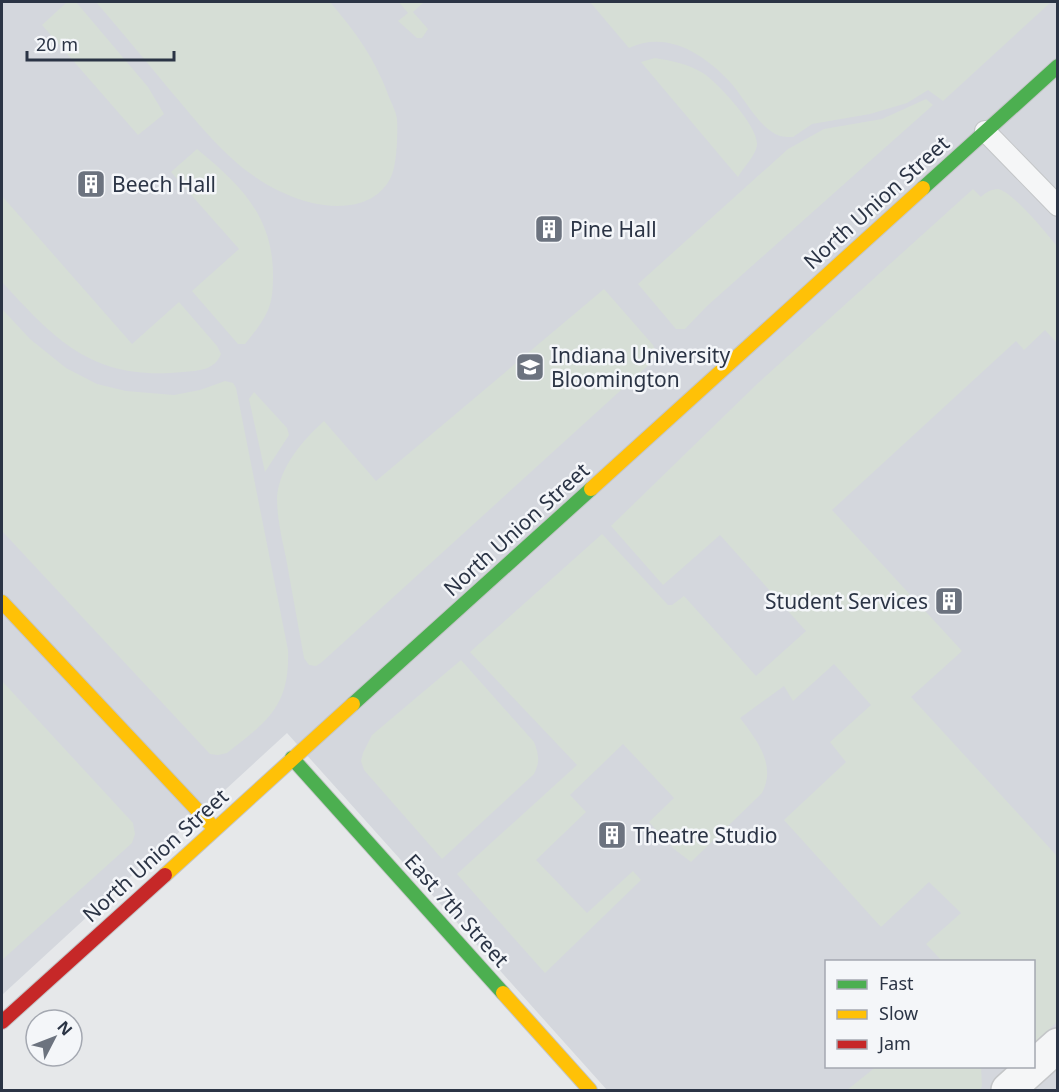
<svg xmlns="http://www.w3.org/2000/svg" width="1059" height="1092" font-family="'Noto Sans',sans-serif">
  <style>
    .built { fill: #d4d7dd; fill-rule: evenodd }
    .green { fill: #d6ded6 }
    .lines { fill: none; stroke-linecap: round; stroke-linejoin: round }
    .lane-casing { stroke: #c4c6c8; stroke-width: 22 }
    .street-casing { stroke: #c4c6c8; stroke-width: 36 }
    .fast-casing { stroke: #c4c6c8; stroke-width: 16 }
    .slow-casing { stroke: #c4c6c8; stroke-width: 16 }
    .jam-casing { stroke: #c4c6c8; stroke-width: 16 }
    .lane { stroke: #f5f6f7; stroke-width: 20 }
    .street { stroke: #f5f6f7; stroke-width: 33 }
    .fast { stroke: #4caf50; stroke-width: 14 }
    .slow { stroke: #ffc107; stroke-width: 14 }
    .jam { stroke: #c62828; stroke-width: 14 }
    .labels { text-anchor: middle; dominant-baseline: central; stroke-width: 5; stroke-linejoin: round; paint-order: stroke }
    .poi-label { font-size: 21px; fill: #2b3445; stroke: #f4f6f9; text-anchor: start }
    .street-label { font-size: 21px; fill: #2b3445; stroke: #f4f6f9 }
  </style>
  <rect width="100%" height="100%" fill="#e6e8ea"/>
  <path class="built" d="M2 2H1057V1090H607L287 733 2 995ZM826 962H1034V1066H826Z"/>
  <path class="green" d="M67 2H76L148 87 164 114 138 135 42 25Z
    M96 2H330C355 31 376 60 389 97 392 104 396 112 397 119 398 132 397 165 391 177 372 216 318 209 286 194 236 173 203 129 169 89 145 60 121 31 96 2Z
    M399 2H424L413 12 428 29 422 38H417L398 21 408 13Z
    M590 2H1051L943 101 928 90 907 103 870 114 812 124 793 137C789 137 784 137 780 136 759 129 744 97 730 82 704 54 667 30 629 48Z
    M655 58C673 61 688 64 703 73 718 83 759 127 757 145 756 155 743 168 738 177L641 62Z
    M926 99 933 105 707 306 685 329H676L638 284 788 149 824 129 882 119Z
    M197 149C239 184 272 214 273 273 273 285 273 299 268 310 263 322 253 334 245 344H238L192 291 239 249 171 172Z
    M973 189 981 197C985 193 991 189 998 189 1012 191 1047 234 1057 246V343L1045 330 1024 350 1016 341 832 510 962 651 911 697 1057 856V1022L1037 1041 1034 1040V962L942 961 926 944 961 913 929 882 881 927 784 820 846 762 830 742 871 705 834 664 793 701 784 686 740 718C756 739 777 765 762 793L691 862 674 849 649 822 674 798 623 744 570 795 586 812 536 860 587 913 633 871 641 880 545 973 457 874 577 765 470 652 602 534 668 605H672L684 596 756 676 806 631 720 535 663 585 611 526 756 385Z
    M2 196 132 344 179 302 217 346 221 354C215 370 198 371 183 372 94 381 57 342 2 282Z
    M604 289 653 345 656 352 653 361 322 662 316 666 309 665 304 658C298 625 292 591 286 558 282 539 277 518 277 498 279 467 303 440 324 421L376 481Z
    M2 309 30 339 66 368 97 384 126 391 174 395 200 390 225 381 233 383 236 388 288 650C290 706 268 721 227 753L218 755 210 754 2 531Z
    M254 392 287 428 289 435 265 472 249 399Z
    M461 660 534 742C539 755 540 762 534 774L442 859 364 770 361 761 363 753 372 735Z
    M2 681 133 823 135 834 132 843 2 960Z
    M877 1066 981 1067 982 1086 980 1090H847Z"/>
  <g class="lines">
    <g class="lane-casing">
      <path id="lane" d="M985 131 1058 206"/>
    </g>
    <g class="street-casing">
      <path id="street" d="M1008 1090 1058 1045"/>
    </g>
    <g class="fast-casing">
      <path id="fast" d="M923 188 1058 66
        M353 704 591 489
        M292 758 503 993"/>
    </g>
    <g class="slow-casing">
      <path id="slow" d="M591 489 923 188
        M2 602 215 829
        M165 875 353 704
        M503 993 590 1090"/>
    </g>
    <g class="jam-casing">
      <path id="jam" d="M2 1022 165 875"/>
    </g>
    <use href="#lane" class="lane"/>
    <use href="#street" class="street"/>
    <use href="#fast" class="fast"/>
    <use href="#slow" class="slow"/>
    <use href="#jam" class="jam"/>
  </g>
  <defs>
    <g id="building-square" transform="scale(1.5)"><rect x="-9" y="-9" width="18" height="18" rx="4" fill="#6c737f" stroke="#f4f6f9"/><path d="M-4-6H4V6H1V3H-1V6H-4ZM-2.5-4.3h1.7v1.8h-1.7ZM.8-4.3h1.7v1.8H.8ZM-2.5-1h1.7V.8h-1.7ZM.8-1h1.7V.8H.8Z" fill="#fff"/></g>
    <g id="university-square" transform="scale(1.5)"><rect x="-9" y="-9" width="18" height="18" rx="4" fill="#6c737f" stroke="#f4f6f9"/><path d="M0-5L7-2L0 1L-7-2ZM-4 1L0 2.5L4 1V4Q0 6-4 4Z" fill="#fff"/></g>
  </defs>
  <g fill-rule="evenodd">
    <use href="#building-square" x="91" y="184"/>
    <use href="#building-square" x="549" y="229"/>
    <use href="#university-square" x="530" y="367"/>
    <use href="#building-square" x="949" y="601"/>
    <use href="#building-square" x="612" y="835"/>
  </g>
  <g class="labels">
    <g class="poi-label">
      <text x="112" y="184">Beech Hall</text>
      <text x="570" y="229">Pine Hall</text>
      <text x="551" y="355">Indiana University<tspan x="551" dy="24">Bloomington</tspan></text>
      <text x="928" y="601" text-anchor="end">Student Services</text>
      <text x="633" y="835">Theatre Studio</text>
    </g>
    <g class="street-label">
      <text transform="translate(876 202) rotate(-42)">North Union Street</text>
      <text transform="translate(516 529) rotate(-42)">North Union Street</text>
      <text transform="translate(155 855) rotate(-42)">North Union Street</text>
      <text transform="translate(457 910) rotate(48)">East 7th Street</text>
    </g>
  </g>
  <rect width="1059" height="1092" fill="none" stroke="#2b3445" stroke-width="6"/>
  <rect x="825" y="960" width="210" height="108" fill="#f4f6f9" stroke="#a4a8b1" stroke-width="1.5"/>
  <rect x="837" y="980" width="30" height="9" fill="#4caf50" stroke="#a4a8b1" stroke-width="1.5"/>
  <text x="879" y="990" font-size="18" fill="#2b3445">Fast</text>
  <rect x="837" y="1010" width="30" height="9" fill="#ffc107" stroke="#a4a8b1" stroke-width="1.5"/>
  <text x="879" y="1020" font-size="18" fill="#2b3445">Slow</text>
  <rect x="837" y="1040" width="30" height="9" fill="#c62828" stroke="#a4a8b1" stroke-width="1.5"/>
  <text x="879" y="1050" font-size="18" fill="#2b3445">Jam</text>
  <g transform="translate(54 1038) rotate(48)"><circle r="28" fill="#f4f6f9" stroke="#a4a8b1" stroke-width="1.5"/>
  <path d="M0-4.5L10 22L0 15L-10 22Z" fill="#6c737f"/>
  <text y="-9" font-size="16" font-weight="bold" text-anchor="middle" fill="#2b3445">N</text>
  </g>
  <path d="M27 51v9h147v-9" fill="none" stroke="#2b3445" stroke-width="3"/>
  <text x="36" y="51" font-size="18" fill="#2b3445" stroke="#f4f6f9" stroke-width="4.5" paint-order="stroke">20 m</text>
</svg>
